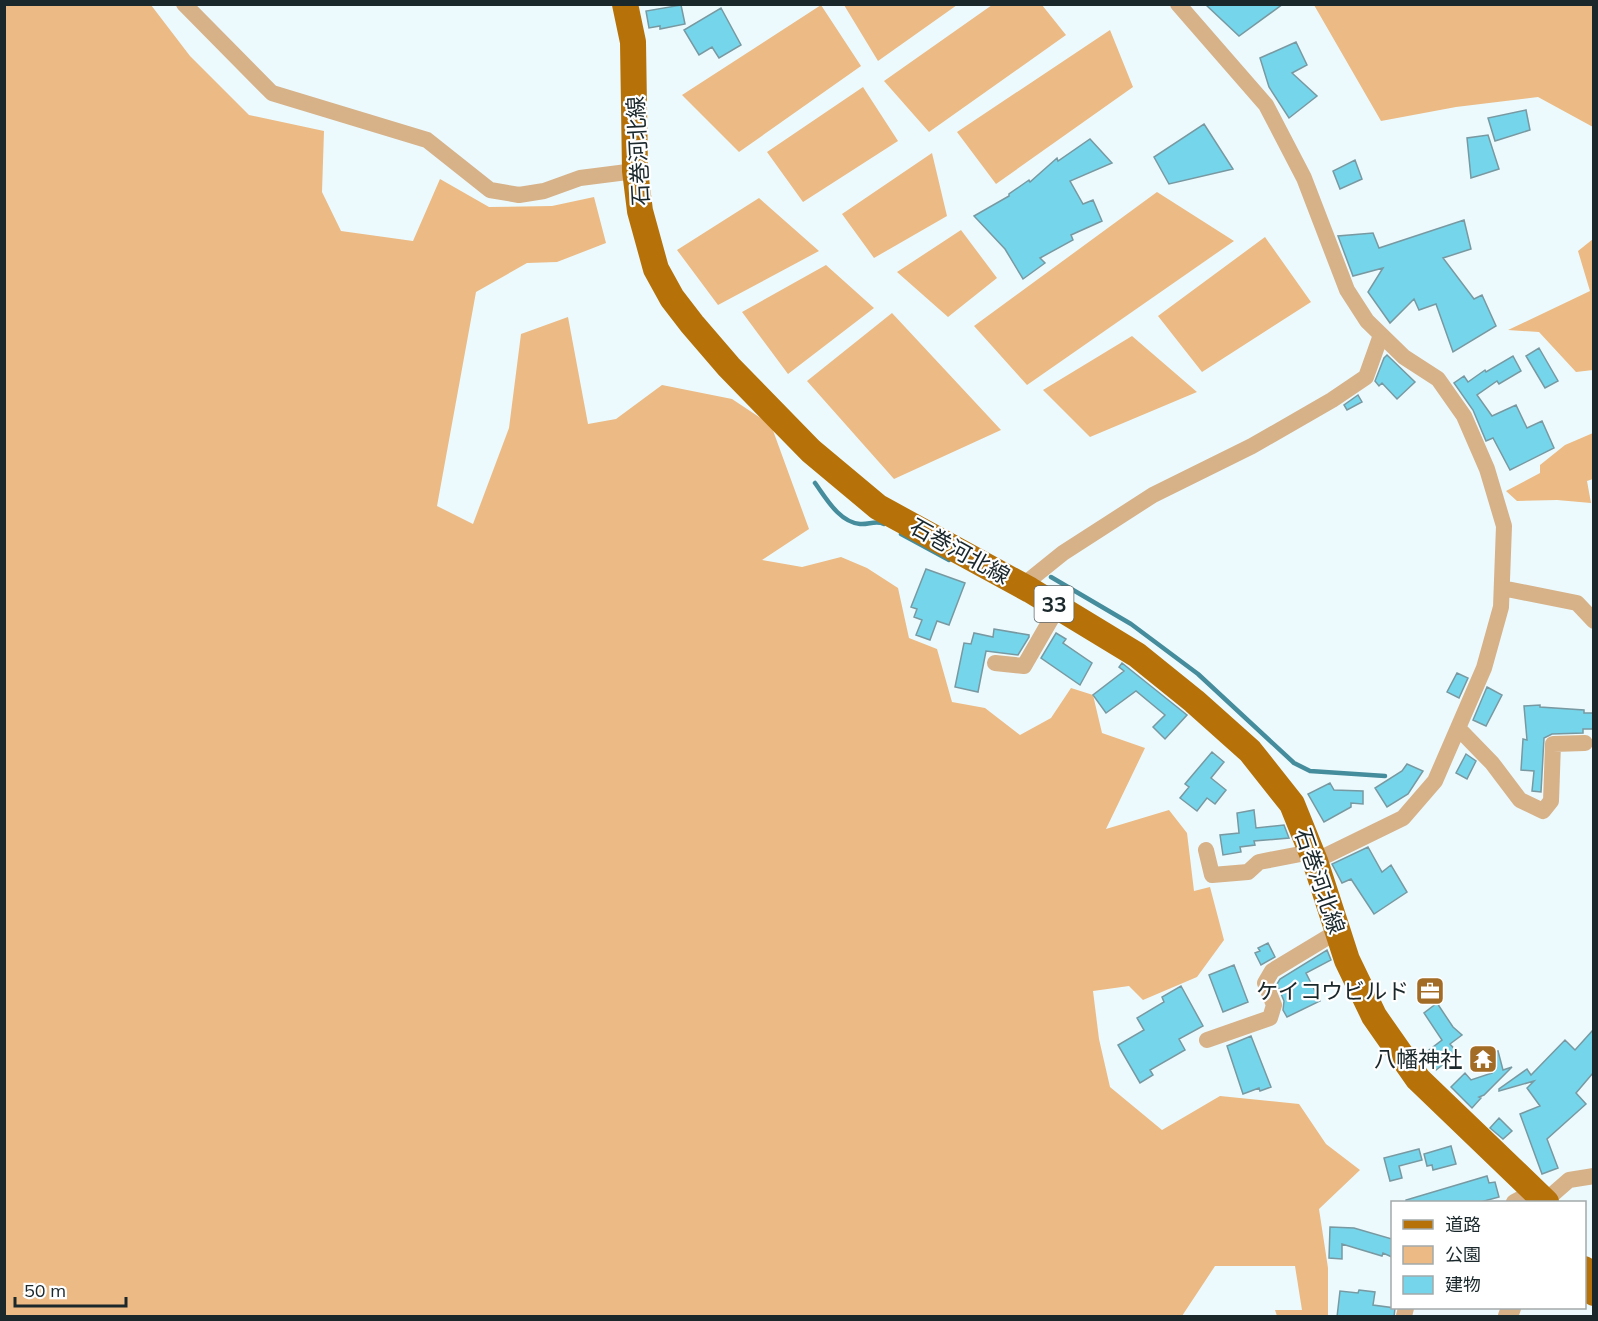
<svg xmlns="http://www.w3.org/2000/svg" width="1598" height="1321" font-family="Mulish,'Noto Sans JP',sans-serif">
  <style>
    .green { fill: #ecba84 }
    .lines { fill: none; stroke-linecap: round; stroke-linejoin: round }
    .stream { stroke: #458c9c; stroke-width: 4.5 }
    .building { fill: #75d5ea; stroke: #7899a1; stroke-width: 1.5 }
    .minor { stroke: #d7b188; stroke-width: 16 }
    .tertiary { stroke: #d7b188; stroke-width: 20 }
    .primary { stroke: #b67208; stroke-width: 26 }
    .labels { text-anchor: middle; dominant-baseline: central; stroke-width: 4.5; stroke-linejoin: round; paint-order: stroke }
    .shield { fill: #fff; stroke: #5f686b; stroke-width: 1.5 }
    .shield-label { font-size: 21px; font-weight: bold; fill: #1a272b }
    .street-label { font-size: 22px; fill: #1a272b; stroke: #fff }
    .poi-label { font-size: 22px; fill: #1a272b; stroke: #fff; text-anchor: end }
  </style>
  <rect width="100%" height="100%" fill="#ecfafd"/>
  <path class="green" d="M5 5H151L190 56 249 115 324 131 322 192 341 231 413 241 440 179 489 207 552 206 594 197 606 243 557 262 527 263 476 292 437 506 473 524 509 428 521 334 568 317 588 424 616 419 662 385 732 399 771 425 809 529 762 560 802 567 841 557 867 568 898 588 909 638 937 649 952 702 985 708 1020 735 1051 718 1071 688 1093 695 1102 733 1145 748 1106 829 1169 810 1187 833 1194 891 1210 887 1224 940 1197 977 1143 1000 1129 986 1093 991 1099 1039 1110 1087 1162 1130 1220 1096 1299 1104 1326 1144 1360 1170 1319 1209 1328 1268V1316H1277L1275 1310H1302L1295 1266H1215L1182 1316H5Z
    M821 5 861 66 739 152 682 95Z
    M844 5H957L878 61Z
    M992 5H1042L1066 35 929 132 884 81Z
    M1314 5H1593V127L1538 97 1456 107 1381 121Z
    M1110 30 1133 87 996 184 957 132Z
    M863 87 898 141 803 202 767 152Z
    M932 153 947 216 874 258 842 214Z
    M1157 192 1234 241 1027 385 974 326Z
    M759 198 819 251 718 305 677 250Z
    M961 230 997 278 948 317 897 272Z
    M1265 237 1311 302 1202 372 1158 316Z
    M1593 239V370L1576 372 1539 332 1508 330 1590 291 1578 251Z
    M826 265 874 308 788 374 742 312Z
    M892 313 1001 430 894 479 807 381Z
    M1132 336 1197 392 1090 437 1043 390Z
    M1593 433V479L1587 481 1591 503 1557 500 1517 501 1506 491 1540 473V465L1565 445Z"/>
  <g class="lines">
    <path class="stream" d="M815 483C826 498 839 522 860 524 868 525 876 520 884 524
      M901 534 949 560
      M1051 577 1131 624 1198 674 1294 763 1310 771 1385 776"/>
  </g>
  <path class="building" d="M1205 4H1283L1239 36Z
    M681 5 685 24 660 29V26L649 28 646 11Z
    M721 8 741 45 719 58 712 47 699 55 684 30Z
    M1296 42 1307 65 1292 73 1317 96 1289 118 1269 87 1260 58Z
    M1526 110 1530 130 1495 141 1488 118Z
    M1204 124 1233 169 1169 184 1154 157Z
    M1488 135 1499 169 1471 178 1467 138Z
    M1090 139 1112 163 1070 181 1083 204 1093 200 1102 221 1071 235 1073 240 1040 258 1045 263 1023 279 1005 249 974 216 1009 196V194L1029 180 1030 182 1057 158 1058 161Z
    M1355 160 1362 179 1340 189 1333 171Z
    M1464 220 1471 249 1443 258 1474 299 1482 295 1496 326 1453 352 1436 304 1419 310 1414 299 1390 323 1368 292 1383 268 1353 276 1338 236 1373 233 1379 248Z
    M1539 348 1558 381 1545 388 1526 356Z
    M1387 355 1415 382 1397 399 1382 383 1379 386 1375 381 1384 358Z
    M1513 356 1521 371 1499 384 1497 381 1477 395 1492 416 1516 405 1527 428 1542 421 1554 448 1510 470 1493 438 1486 441 1473 410 1454 383 1464 376 1468 382 1485 370 1486 372Z
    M1358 395 1362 402 1347 410 1344 405Z
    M926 569 965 583 949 625 937 621 930 640 916 635 922 620 914 617 917 609 911 607Z
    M994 629 1029 635V637L1018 655 986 651 978 692 955 687 964 643 971 644 974 633 993 637Z
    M1056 633 1066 639 1063 643 1092 663 1080 685 1041 658Z
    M1122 663 1187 715 1165 739 1153 727 1165 715 1136 691 1106 713 1093 695 1124 671 1119 667Z
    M1457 673 1468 678 1459 698 1447 692Z
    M1487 687 1502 695 1486 726 1473 720Z
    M1540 705V707L1584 710V713H1593V729H1583V733L1552 734 1544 738 1541 792 1532 791 1534 771 1521 770 1523 739 1527 740 1524 706Z
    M1212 752 1224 762 1211 778 1226 790 1215 804 1207 798 1197 811 1180 798 1189 787 1185 784Z
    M1466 754 1476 761 1467 779 1456 773Z
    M1407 764 1423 771 1408 794 1387 807 1375 788 1402 771Z
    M1330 783 1334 790 1363 791V804L1351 803V807L1324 822 1308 794Z
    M1254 810 1256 828 1284 825 1289 838 1254 841 1255 845 1240 847 1241 852 1223 855 1220 835 1239 833 1237 813Z
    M1368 847 1382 872 1391 865 1407 892 1374 914 1351 879 1342 883 1332 864Z
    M1268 943 1275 957 1261 965 1255 953 1260 951 1258 948Z
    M1327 950 1331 960 1306 973 1320 1001 1287 1017 1283 1010 1284 1001 1277 984 1280 979Z
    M1234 965 1248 1002 1223 1012 1209 975Z
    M1181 986 1203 1026 1179 1039 1185 1050 1150 1070 1153 1075 1140 1083 1118 1045 1144 1030 1137 1018 1164 1002 1162 997Z
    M1437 1003 1453 1027 1462 1035 1450 1044 1458 1053 1436 1070 1424 1054 1442 1040 1424 1013Z
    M1593 1030V1073L1576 1093 1586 1104 1547 1139 1558 1168 1542 1174 1520 1114 1540 1106 1527 1088 1534 1081 1499 1091V1089L1527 1069 1531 1075 1565 1040 1575 1050Z
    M1251 1036 1271 1087 1260 1091 1259 1088 1243 1094 1227 1046Z
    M1498 1051 1503 1070 1512 1067 1484 1095 1479 1097 1481 1098 1472 1108 1451 1087 1465 1073 1471 1080 1492 1073 1487 1054Z
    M1499 1118 1512 1131 1503 1139 1490 1128Z
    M1451 1146 1456 1164 1433 1170 1432 1165 1427 1166 1424 1154Z
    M1419 1149 1422 1160 1399 1166 1402 1178 1390 1181 1384 1158Z
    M1487 1176 1489 1183 1495 1182 1499 1197 1477 1203H1406V1200Z
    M1330 1227 1354 1228 1392 1239V1257L1383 1253 1382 1256 1342 1244V1259L1329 1258Z
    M1359 1290 1375 1292 1373 1305 1395 1308 1394 1317H1337L1340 1291 1358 1293Z"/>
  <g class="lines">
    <path class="minor" d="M184 4 272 93 427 140 490 190 519 195 544 191 580 178 635 171
      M1178 4 1266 105 1304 178 1347 290 1367 321 1404 357 1438 379 1464 416 1487 469 1504 526 1501 607 1484 668 1435 781 1403 818 1315 861
      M1022 586 1063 553 1153 495 1252 446 1332 400 1366 377 1381 335
      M1502 588 1577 603 1594 621
      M995 663 1024 666 1058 607
      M1458 728 1492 763 1520 800 1543 811 1551 801 1553 744 1585 743
      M1206 850 1212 875 1248 872 1259 862 1311 852
      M1207 1040 1270 1018 1274 1005 1265 983 1272 971 1338 931
      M1545 1201 1569 1180 1594 1176
      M1514 1202 1535 1191
      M1404 1316 1406 1308"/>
    <path class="tertiary" d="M1508 1316 1511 1308"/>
    <path class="primary" d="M625 4 633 42 635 171 640 211 656 269 672 298 692 324 729 367 811 451 878 507 1030 590 1137 655 1194 701 1250 751 1292 804 1315 861 1347 960 1374 1016 1418 1079 1546 1202
      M1584 1269 1594 1293"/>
  </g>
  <defs>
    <g id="office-square" transform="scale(1.5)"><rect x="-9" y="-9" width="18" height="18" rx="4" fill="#a26b26" stroke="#fff"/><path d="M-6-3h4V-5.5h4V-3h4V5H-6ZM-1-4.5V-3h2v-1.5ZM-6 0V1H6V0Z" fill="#fff"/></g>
    <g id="temple-square" transform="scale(1.5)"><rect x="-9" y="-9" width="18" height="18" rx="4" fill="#a26b26" stroke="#fff"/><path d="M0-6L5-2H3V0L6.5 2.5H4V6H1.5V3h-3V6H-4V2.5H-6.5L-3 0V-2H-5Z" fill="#fff"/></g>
  </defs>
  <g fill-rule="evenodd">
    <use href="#office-square" x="1430" y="991"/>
    <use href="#temple-square" x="1483" y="1059"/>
  </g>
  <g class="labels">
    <rect class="shield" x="1034.5" y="586" width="39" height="36" rx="4.5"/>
    <g class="shield-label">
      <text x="1054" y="604">33</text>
    </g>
    <g class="street-label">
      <text transform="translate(638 151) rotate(-93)">石巻河北線</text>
      <text transform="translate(960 551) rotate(29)">石巻河北線</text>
      <text transform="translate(1320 881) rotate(71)">石巻河北線</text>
    </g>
    <g class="poi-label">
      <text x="1409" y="991">ケイコウビルド</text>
      <text x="1462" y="1059">八幡神社</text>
    </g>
  </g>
  <rect width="1598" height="1321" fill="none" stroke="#1a272b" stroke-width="12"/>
  <rect x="1391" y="1201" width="195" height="108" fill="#ffffff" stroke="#a3a9aa" stroke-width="1.5"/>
  <rect x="1403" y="1220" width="30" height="9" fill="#b67208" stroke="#a3a9aa" stroke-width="1.5"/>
  <text x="1445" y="1231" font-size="18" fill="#1a272b">道路</text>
  <rect x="1403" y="1246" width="30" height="18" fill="#ecba84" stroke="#a3a9aa" stroke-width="1.5"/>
  <text x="1445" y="1261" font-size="18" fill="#1a272b">公園</text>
  <rect x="1403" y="1276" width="30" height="18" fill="#75d5ea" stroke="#a3a9aa" stroke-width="1.5"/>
  <text x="1445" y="1291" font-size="18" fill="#1a272b">建物</text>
  <path d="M15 1297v9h111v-9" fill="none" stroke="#1a272b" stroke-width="3"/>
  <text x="24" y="1297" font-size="18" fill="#1a272b" stroke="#ffffff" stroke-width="4.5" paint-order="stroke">50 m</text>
</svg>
